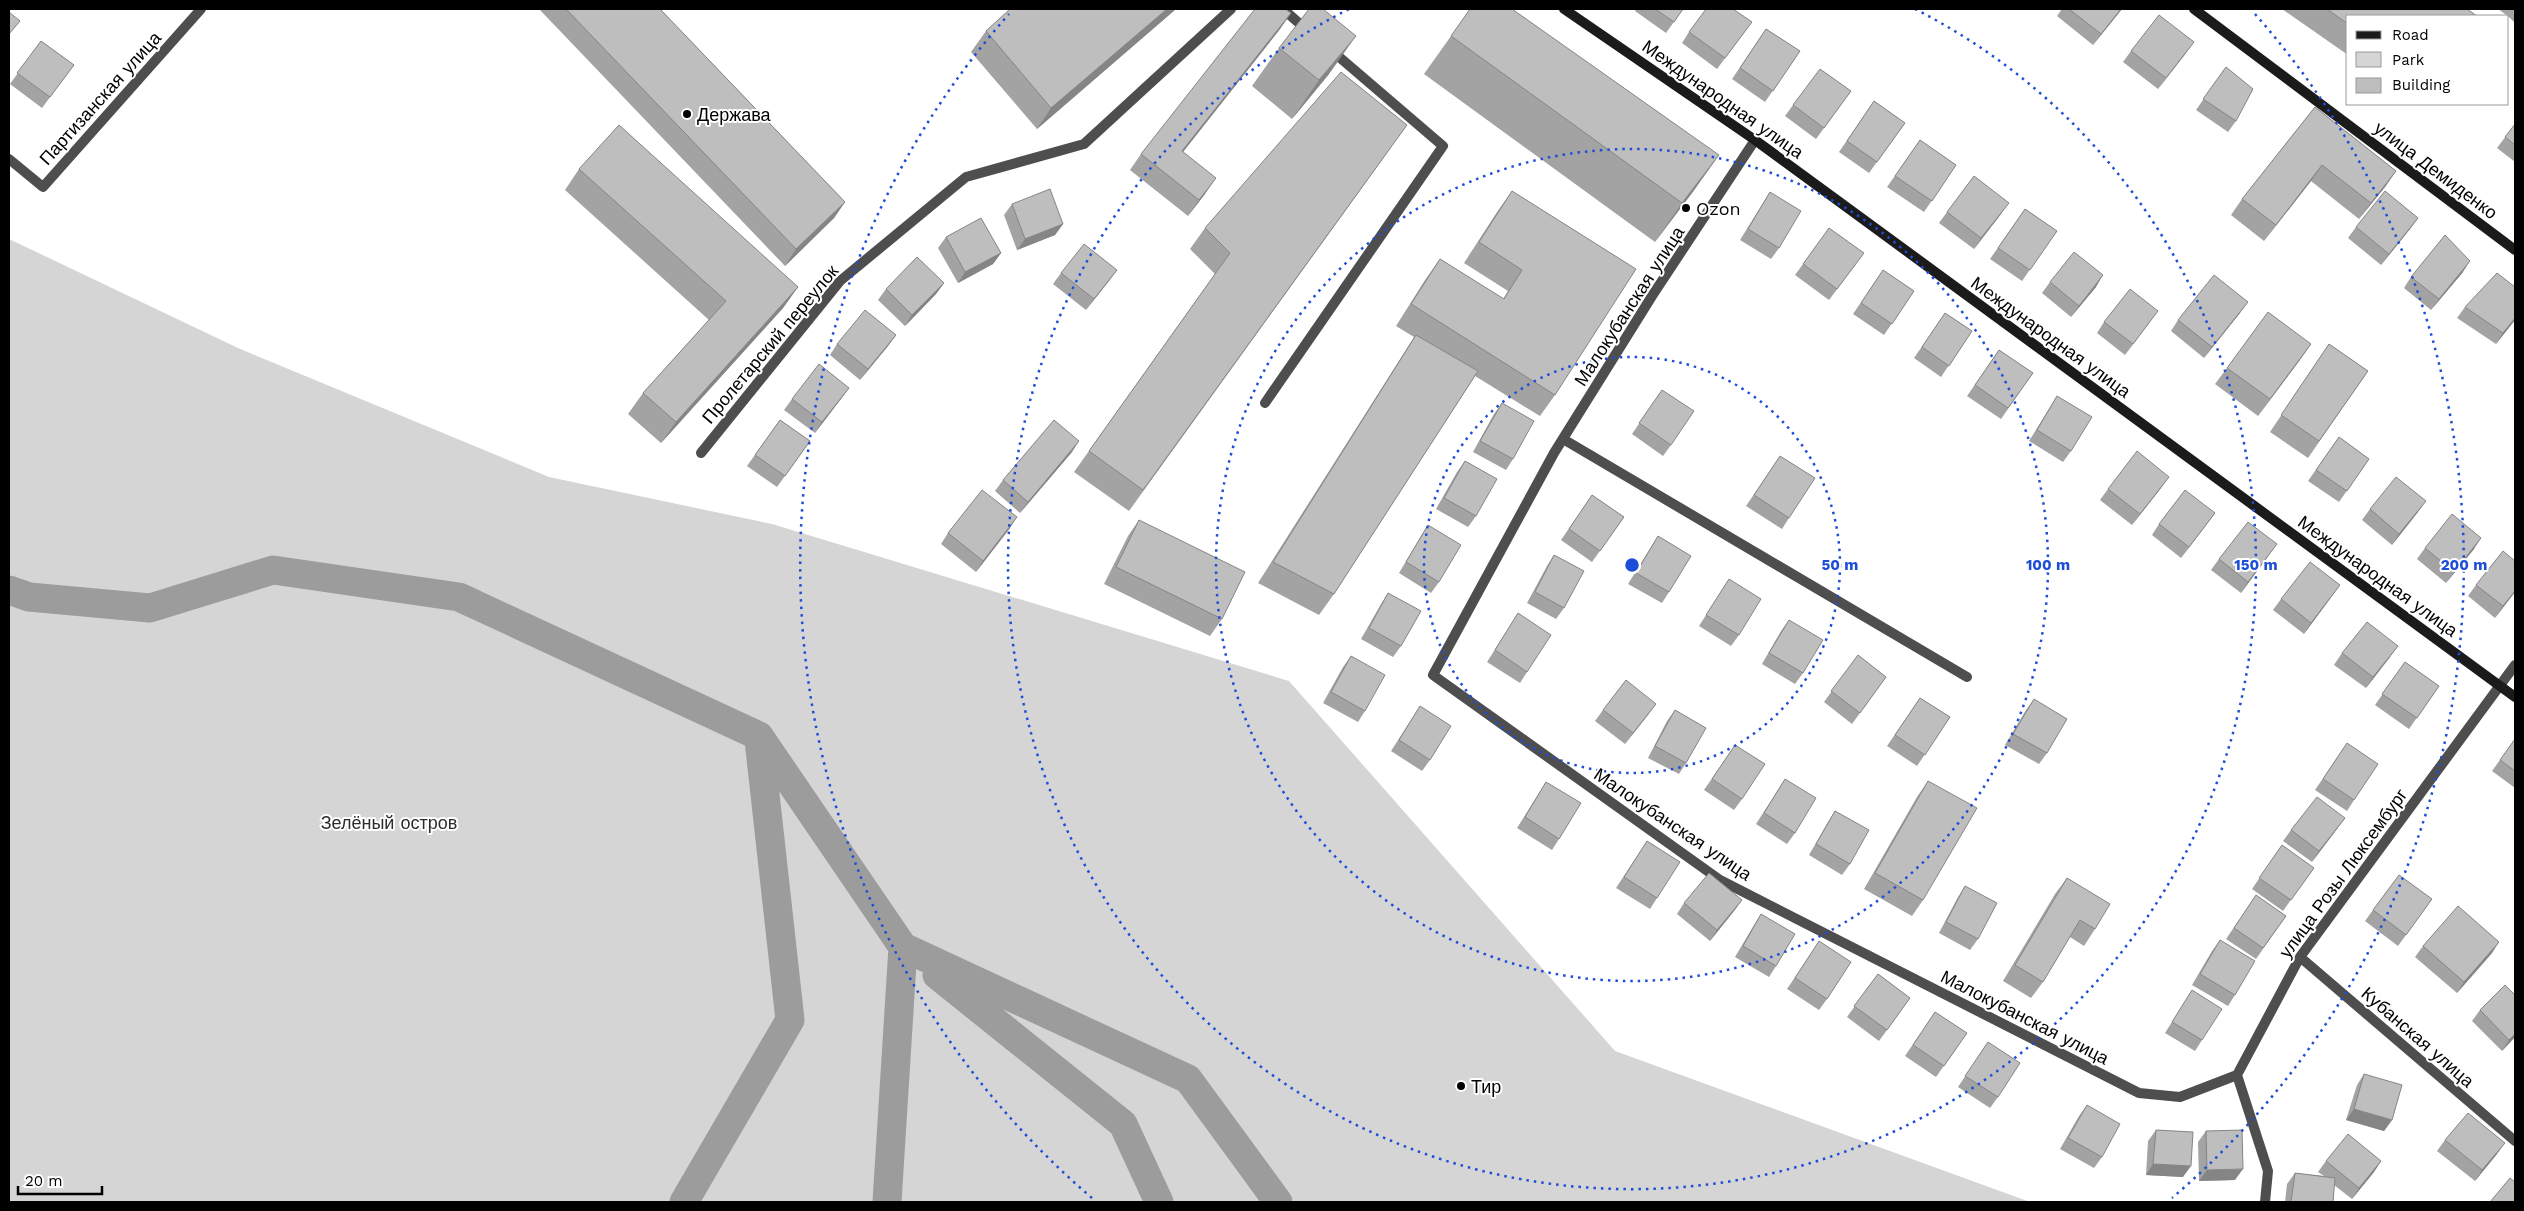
<svg xmlns="http://www.w3.org/2000/svg" width="2524" height="1211" font-family="'Work Sans',sans-serif">
  <style>
    .green { fill: #d5d5d5 }
    .lines { fill: none; stroke-linecap: round; stroke-linejoin: round }
    .canal { stroke: #9c9c9c; stroke-width: 29 }
    .street { stroke: #4e4e4e; stroke-width: 10 }
    .secondary { stroke: #1b1b1b; stroke-width: 10 }
    .wall { fill: #a3a3a3 }
    .shaded-wall { fill: #858585 }
    .building { fill: #bebebe; stroke: #858585 }
    .ring { fill: none; stroke: #1d4ed8; stroke-width: 2.5; stroke-dasharray: 2.5 5 }
    .poi-dot { fill: #000; stroke: #fff; stroke-width: 2 }
    .labels { text-anchor: middle; dominant-baseline: central; stroke-width: 4; stroke-linejoin: round; paint-order: stroke }
    .street-label { font-size: 18px; fill: #000; stroke: #fff }
    .poi-label { font-size: 18px; fill: #000; stroke: #fff; text-anchor: start }
    .park-label { font-size: 18px; fill: #2c2c2c; stroke: #fff }
    .centre { fill: #1d4ed8; stroke: #fff; stroke-width: 2.5 }
    .ring-label { font-size: 15px; text-anchor: middle; font-weight: bold; fill: #1d4ed8; stroke: #fff; stroke-width: 4; stroke-linejoin: round; paint-order: stroke }
  </style>
  <rect width="100%" height="100%" fill="#fff"/>
  <path class="green" d="M9 239 238 348 549 477 772 524 1289 681 1615 1051 2030 1202H9Z"/>
  <g class="lines">
    <path class="canal" d="M9 590 29 597 150 608 273 570 459 597 759 736 903 947 1188 1079 1278 1202
      M937 975 1123 1124 1159 1202
      M684 1202 790 1020 759 740
      M887 1202 903 947"/>
    <path class="street" d="M1283 9 1308 31
      M1755 140 1652 296 1554 453 1433 675 1720 880 2139 1093 2180 1097 2237 1075
      M9 159 43 187 201 9
      M1265 403 1443 146 1331 50
      M1563 439 1967 677
      M701 453 840 281 966 177 1084 144 1231 9
      M2300 957 2515 1141
      M2265 1202 2268 1171 2237 1075 2300 957 2515 665"/>
    <path class="secondary" d="M1564 9 1755 140 2515 697
      M2194 9 2515 250"/>
  </g>
  <path class="wall" d="M539 9H660L845 202 834 218 785 266Z
    M1176 9 1037 129 971 52 986 31Z
    M1636 9H1683L1666 33 1635 11Z
    M2062 9H2122L2093 45 2057 16Z
    M2282 9H2467L2348 16V55Z
    M2498 9H2515V23L2508 16Z
    M1291 13 1280 29 1183 152 1205 194 1188 216 1130 170 1141 154Z
    M1752 22 1717 69 1682 43 1689 32Z
    M1766 29 1800 51 1765 102 1732 79Z
    M1451 36 1719 155 1692 193 1655 242 1424 74Z
    M41 41 74 65 42 108 10 84Z
    M1279 48 1329 74 1292 119 1252 86Z
    M2131 51 2186 53 2158 89 2123 62Z
    M2226 67 2236 121 2228 132 2196 110Z
    M1851 91 1816 139 1785 116 1793 105Z
    M1874 101 1905 123 1869 173 1839 152Z
    M2315 107 2396 171 2385 187 2359 219 2311 181 2264 241 2231 215 2242 199Z
    M2515 124V162L2497 148Z
    M1920 140 1956 165 1924 212 1887 187Z
    M1392 146 1129 511 1074 472 1215 274 1190 249 1205 228Z
    M579 169 798 287 783 308 661 443 628 414 643 393 709 320 565 190Z
    M1512 191 1555 395 1540 416 1475 376 1334 594 1319 615 1258 583 1402 356 1414 337 1396 326 1425 280 1440 259 1503 299 1508 291 1464 263 1497 212Z
    M1770 192 1779 248 1771 259 1740 240 1763 203Z
    M1012 204 1063 224 1055 235 1017 250 1004 215Z
    M2025 209 2057 231 2022 281 1990 259Z
    M1947 212 2001 214 1974 249 1939 223Z
    M2418 218 2410 229 2381 265 2348 238 2356 227Z
    M946 237 1001 253 993 264 958 283 938 248Z
    M1803 264H1856L1829 300 1795 275Z
    M1117 270 1086 310 1053 284 1061 273Z
    M1883 270 1914 291 1884 335 1853 314Z
    M2463 272 2431 310 2404 288 2411 277Z
    M2050 282 2096 287 2071 317 2042 293Z
    M944 283 936 294 905 326 878 300 886 289Z
    M2465 307 2515 320 2496 344 2457 318Z
    M1945 313 1972 331 1941 377 1914 358Z
    M2240 313 2204 358 2171 331 2178 320Z
    M2104 322H2150L2125 355 2097 333Z
    M896 335 888 346 860 380 830 355 837 344Z
    M2311 344 2258 416 2215 384 2227 368Z
    M2329 344 2368 371 2308 458 2270 432Z
    M1999 350 2033 373 2001 419 1967 396Z
    M849 388 815 433 784 410 792 399Z
    M1662 390 1671 445 1663 456 1632 434Z
    M2057 396 2071 451 2063 462 2029 441 2050 407Z
    M1502 403 1513 459 1506 470 1473 452 1494 414Z
    M780 420 810 441 777 487 747 466Z
    M2339 437 2369 459 2339 502 2308 481Z
    M1072 452 1020 513 995 491 1003 480Z
    M1780 456 1789 518 1782 529 1746 506Z
    M1465 461 1476 516 1468 527 1436 509 1457 472Z
    M2161 488 2132 525 2100 500 2108 489Z
    M1592 495 1624 517 1592 562 1561 540Z
    M2370 509 2418 512 2392 545 2362 520Z
    M2215 513 2181 558 2152 535 2159 524Z
    M1139 520 1222 619 1210 636 1104 584 1128 536Z
    M1428 525 1439 582 1431 593 1399 573 1421 536Z
    M1010 528 976 572 941 544 948 533Z
    M1658 536 1669 592 1662 603 1628 584 1651 547Z
    M2425 548 2474 549 2446 583 2417 559Z
    M1554 555 1564 608 1556 619 1527 603 1547 566Z
    M2269 555 2241 593 2211 570 2219 559Z
    M2515 561V592L2495 618 2468 596 2476 585Z
    M1729 579 1739 635 1731 646 1699 626Z
    M1388 593 1401 646 1393 657 1361 639 1381 604Z
    M2332 596 2304 634 2273 610 2281 599Z
    M1518 613 1527 672 1520 683 1487 662Z
    M1789 620 1803 673 1795 684 1762 664 1781 631Z
    M2342 653 2390 657 2366 688 2334 665Z
    M1858 655 1886 677 1852 724 1824 702Z
    M1351 656 1365 711 1358 722 1323 703 1343 667Z
    M2405 662 2439 686 2409 729 2375 705Z
    M1920 698 1950 717 1917 766 1887 746Z
    M2034 699 2047 753 2039 764 2005 745 2026 710Z
    M1656 704 1625 744 1595 721 1603 710Z
    M1420 706 1430 760 1422 771 1391 751Z
    M1675 710 1686 763 1679 774 1648 758 1667 721Z
    M2515 739V788L2492 771Z
    M2347 743 2354 800 2347 811 2315 790Z
    M1735 745 1742 799 1734 810 1704 790Z
    M1785 779 1795 833 1787 844 1756 824Z
    M1928 781 1923 900 1912 916 1864 889 1917 797Z
    M1546 782 1559 839 1552 850 1517 828 1539 793Z
    M1835 811 1850 864 1842 875 1809 855 1828 822Z
    M2345 818 2312 862 2283 841 2291 830Z
    M1647 841 1657 898 1650 909 1616 888Z
    M2282 845 2314 868 2283 911 2252 889Z
    M2067 878 2095 929 2084 946 2070 937 2043 982 2031 998 2003 981 2055 894Z
    M1965 886 1978 939 1970 950 1939 933 1958 897Z
    M2256 895 2286 916 2256 959 2226 939Z
    M2432 899 2398 946 2365 921 2373 910Z
    M1742 900 1734 911 1710 941 1677 914 1684 903Z
    M1761 914 1776 966 1769 977 1735 957 1754 925Z
    M2220 940 2235 995 2228 1006 2192 985 2212 951Z
    M2423 946 2492 953 2457 993 2415 957Z
    M1812 952 1827 999 1819 1010 1787 989Z
    M1878 974 1910 998 1879 1041 1847 1017Z
    M2192 990 2202 1040 2195 1051 2165 1033Z
    M2515 995V1037L2502 1051 2472 1021 2480 1010Z
    M1935 1012 1967 1033 1936 1077 1905 1056Z
    M1988 1042 1998 1097 1990 1108 1958 1087Z
    M2364 1074 2392 1120 2384 1131 2346 1120 2357 1085Z
    M2087 1105 2102 1157 2094 1168 2060 1149 2079 1116Z
    M2156 1130 2183 1177 2146 1175 2148 1141Z
    M2206 1131 2235 1180 2199 1181 2198 1142Z
    M2445 1140 2497 1154 2475 1181 2437 1151Z
    M2326 1161H2381L2374 1172 2352 1199 2334 1185 2333 1202H2285L2287 1184 2295 1173 2324 1176 2318 1172Z"/>
  <path class="shaded-wall" d="M1167 9H1176L1037 129 1051 108Z
    M2121 9H2122L2093 45 2101 34Z
    M1291 13 1280 29 1171 167 1182 151Z
    M1356 36 1329 74 1292 119 1319 80Z
    M2194 42 2186 53 2158 89 2166 78Z
    M1719 155 1692 193 1655 242 1682 203Z
    M2322 165 2311 181 2264 241 2276 225Z
    M2396 171 2385 187 2359 219 2371 203Z
    M1216 178 1205 194 1188 216 1199 200Z
    M845 202 834 218 785 266 796 249Z
    M2009 203 2001 214 1974 249 1981 238Z
    M2418 218 2410 229 2381 265 2389 254Z
    M1063 224 1055 235 1017 250 1025 239Z
    M1001 253 993 264 958 283 965 272Z
    M2470 261 2463 272 2431 310 2439 299Z
    M1117 270 1109 281 1086 310 1094 299Z
    M2103 275 2096 287 2071 317 2079 306Z
    M944 283 936 294 905 326 912 315Z
    M798 287 783 308 661 443 676 422Z
    M2248 302 2240 313 2204 358 2212 347Z
    M2515 318V320L2496 344 2503 333Z
    M896 335 888 346 860 380 868 369Z
    M2311 344 2300 360 2258 416 2270 399Z
    M849 388 841 399 815 433 822 422Z
    M1079 441 1072 452 1020 513 1028 502Z
    M2169 477 2161 488 2132 525 2140 514Z
    M2426 501 2418 512 2392 545 2399 534Z
    M2215 513 2207 524 2181 558 2189 547Z
    M1017 517 1010 528 976 572 983 561Z
    M2481 538 2474 549 2446 583 2454 572Z
    M2277 544 2269 555 2241 593 2248 582Z
    M2340 585 2332 596 2304 634 2311 623Z
    M2515 591V592L2495 618 2503 606Z
    M2398 646 2390 657 2366 688 2373 677Z
    M1656 704 1648 715 1625 744 1633 733Z
    M2345 818 2337 829 2312 862 2319 851Z
    M1742 900 1734 911 1710 941 1717 930Z
    M2499 942 2492 953 2457 993 2464 982Z
    M2515 1034V1037L2502 1051 2509 1040Z
    M2354 1109 2392 1120 2384 1131 2346 1120Z
    M2505 1143 2497 1154 2475 1181 2482 1170Z
    M2381 1161 2374 1172 2352 1199 2359 1188Z
    M2153 1164 2191 1166 2183 1177 2146 1175Z
    M2243 1169 2235 1180 2199 1181 2207 1170Z"/>
  <path class="building" d="M566 9H660L845 202 796 249Z
    M1010 9H1167L1051 108 986 31Z
    M1255 9H1285L1291 13 1182 151 1216 178 1199 200 1141 154Z
    M1309 9H1323L1356 36 1319 80 1279 48Z
    M1470 9H1512L1719 155 1682 203 1451 36Z
    M1655 9H1683L1674 22Z
    M1706 9H1733L1752 22 1725 58 1689 32Z
    M2069 9H2121L2101 34Z
    M2327 9H2467L2477 16H2348V24Z
    M9 12 20 21 9 34Z
    M2159 15 2194 42 2166 78 2131 51Z
    M1766 29 1800 51 1773 91 1740 68Z
    M41 41 74 65 50 97 17 73Z
    M2226 67 2253 89 2236 121 2203 99Z
    M1820 69 1851 91 1824 128 1793 105Z
    M1341 72 1407 125 1143 490 1089 451 1230 253 1205 228Z
    M1874 101 1905 123 1877 162 1847 141Z
    M2315 107 2396 171 2371 203 2322 165 2276 225 2242 199Z
    M2515 124V145L2505 137Z
    M619 125 798 287 676 422 643 393 726 301 579 169Z
    M1920 140 1956 165 1932 201 1895 176Z
    M1974 176 2009 203 1981 238 1947 212Z
    M1050 189 1063 224 1025 239 1012 204Z
    M1512 191 1636 269 1555 395 1411 304 1440 259 1504 299 1522 270 1479 242Z
    M2385 191 2418 218 2389 254 2356 227Z
    M1770 192 1801 211 1779 248 1748 229Z
    M2025 209 2057 231 2030 270 1998 248Z
    M981 218 1001 253 965 272 946 237Z
    M1829 228 1864 253 1837 289 1803 264Z
    M2445 235 2470 261 2439 299 2411 277Z
    M1084 244 1117 270 1094 299 1061 273Z
    M2074 252 2103 275 2079 306 2050 282Z
    M917 257 944 283 912 315 886 289Z
    M1883 270 1914 291 1892 324 1861 303Z
    M2497 273 2515 287V318L2503 333 2465 307Z
    M2214 275 2248 302 2212 347 2178 320Z
    M2130 289 2158 311 2133 344 2104 322Z
    M865 310 896 335 868 369 837 344Z
    M2268 312 2311 344 2270 399 2227 368Z
    M1945 313 1972 331 1949 366 1922 347Z
    M1416 335 1478 371 1334 594 1273 562Z
    M2329 344 2368 371 2319 441 2281 415Z
    M1999 350 2033 373 2008 408 1975 385Z
    M819 364 849 388 822 422 792 399Z
    M1662 390 1694 411 1671 445 1639 423Z
    M2057 396 2092 417 2071 451 2037 430Z
    M1502 403 1534 421 1513 459 1480 441Z
    M780 420 810 441 785 476 755 455Z
    M1054 420 1079 441 1028 502 1003 480Z
    M2339 437 2369 459 2347 491 2316 470Z
    M2137 451 2169 477 2140 514 2108 489Z
    M1780 456 1815 478 1789 518 1754 495Z
    M1465 461 1497 479 1476 516 1444 498Z
    M2396 477 2426 501 2399 534 2370 509Z
    M982 490 1017 517 983 561 948 533Z
    M2185 490 2215 513 2189 547 2159 524Z
    M1592 495 1624 517 1600 551 1569 529Z
    M2452 514 2481 538 2454 572 2425 548Z
    M1139 520 1245 572 1222 619 1116 567Z
    M2248 522 2277 544 2248 582 2219 559Z
    M1428 525 1461 545 1439 582 1406 562Z
    M1658 536 1691 556 1669 592 1636 573Z
    M2503 551 2515 561V591L2503 606 2476 585Z
    M1554 555 1584 571 1564 608 1535 592Z
    M2310 562 2340 585 2311 623 2281 599Z
    M1729 579 1761 599 1739 635 1706 615Z
    M1388 593 1421 611 1401 646 1369 628Z
    M1518 613 1551 635 1527 672 1495 650Z
    M1789 620 1823 640 1803 673 1769 653Z
    M2367 622 2398 646 2373 677 2342 653Z
    M1858 655 1886 677 1860 713 1831 691Z
    M1351 656 1385 675 1365 711 1331 692Z
    M2405 662 2439 686 2417 718 2382 694Z
    M1626 680 1656 704 1633 733 1603 710Z
    M1920 698 1950 717 1925 755 1895 735Z
    M2034 699 2067 719 2047 753 2013 734Z
    M1420 706 1451 726 1430 760 1399 740Z
    M1675 710 1706 728 1686 763 1655 746Z
    M2515 739V771L2500 760Z
    M2347 743 2378 764 2354 800 2323 779Z
    M1735 745 1765 764 1742 799 1712 779Z
    M1785 779 1816 798 1795 833 1764 813Z
    M1928 781 1977 808 1923 900 1875 873Z
    M1546 782 1581 803 1559 839 1525 817Z
    M2317 797 2345 818 2319 851 2291 830Z
    M1835 811 1869 830 1850 864 1816 844Z
    M1647 841 1680 862 1657 898 1624 877Z
    M2282 845 2314 868 2291 900 2259 878Z
    M1709 873 1742 900 1717 930 1684 903Z
    M2399 875 2432 899 2406 935 2373 910Z
    M2067 878 2110 904 2095 929 2080 920 2043 982 2015 965Z
    M1965 886 1997 903 1978 939 1946 922Z
    M2256 895 2286 916 2263 948 2234 928Z
    M2458 906 2499 942 2464 982 2423 946Z
    M1761 914 1795 934 1776 966 1743 946Z
    M2220 940 2255 961 2235 995 2200 974Z
    M1819 941 1851 962 1827 999 1795 978Z
    M1878 974 1910 998 1887 1030 1854 1006Z
    M2505 985 2515 995V1034L2509 1040 2480 1010Z
    M2192 990 2222 1009 2202 1040 2172 1022Z
    M1935 1012 1967 1033 1944 1066 1913 1045Z
    M1988 1042 2020 1063 1998 1097 1965 1076Z
    M2364 1074 2402 1085 2392 1120 2354 1109Z
    M2087 1105 2120 1124 2102 1157 2068 1138Z
    M2468 1113 2505 1143 2482 1170 2445 1140Z
    M2156 1130 2193 1132 2191 1166 2153 1164Z
    M2242 1130 2243 1169 2207 1170 2206 1131Z
    M2348 1134 2381 1161 2359 1188 2326 1161Z
    M2295 1173 2335 1178 2333 1202H2291Z
    M2510 1178 2515 1182V1202H2490Z"/>
  <g class="ring">
    <circle cx="1632" cy="565" r="208"/>
    <circle cx="1632" cy="565" r="416"/>
    <path d="M1915 9A624 624 0 1 1 1349 9"/>
    <path d="M1092 1198A832 832 0 0 1 1009 14M2255 14A832 832 0 0 1 2172 1198"/>
  </g>
  <g class="poi-dot">
    <circle cx="687" cy="114" r="5"/>
    <circle cx="1686" cy="208" r="5"/>
    <circle cx="1461" cy="1086" r="5"/>
  </g>
  <g class="labels">
    <g class="street-label">
      <text transform="translate(100 98) rotate(-48)">Партизанская улица</text>
      <text transform="translate(1723 99) rotate(35)">Международная улица</text>
      <text transform="translate(2436 170) rotate(37)">улица Демиденко</text>
      <text transform="translate(1629 306) rotate(-57)">Малокубанская улица</text>
      <text transform="translate(2051 337) rotate(36)">Международная улица</text>
      <text transform="translate(770 344) rotate(-50)">Пролетарский переулок</text>
      <text transform="translate(2378 576) rotate(36)">Международная улица</text>
      <text transform="translate(1673 824) rotate(34)">Малокубанская улица</text>
      <text transform="translate(2343 873) rotate(-54)">улица Розы Люксембург</text>
      <text transform="translate(2025 1017) rotate(27)">Малокубанская улица</text>
      <text transform="translate(2418 1037) rotate(41)">Кубанская улица</text>
    </g>
    <g class="poi-label">
      <text x="697" y="114">Держава</text>
      <text x="1696" y="208">Ozon</text>
      <text x="1471" y="1086">Тир</text>
    </g>
    <g class="park-label">
      <text x="389" y="822">Зелёный остров</text>
    </g>
  </g>
  <circle cx="1632" cy="565" r="8" class="centre"/>
  <g class="ring-label">
    <text x="1840" y="570">50 m</text>
    <text x="2048" y="570">100 m</text>
    <text x="2256" y="570">150 m</text>
    <text x="2464" y="570">200 m</text>
  </g>
  <rect width="2524" height="1211" fill="none" stroke="#000000" stroke-width="20"/>
  <rect x="2346" y="15" width="162" height="90" fill="#ffffff" stroke="#999999"/>
  <rect x="2356" y="31" width="25" height="8" fill="#1b1b1b" stroke="#999999"/>
  <text x="2392" y="40" font-size="15" fill="#000000">Road</text>
  <rect x="2356" y="52" width="25" height="15" fill="#d5d5d5" stroke="#999999"/>
  <text x="2392" y="65" font-size="15" fill="#000000">Park</text>
  <rect x="2356" y="78" width="25" height="15" fill="#bebebe" stroke="#999999"/>
  <text x="2392" y="90" font-size="15" fill="#000000">Building</text>
  <path d="M18 1186v8h84v-8" fill="none" stroke="#000000" stroke-width="2.5"/>
  <text x="25" y="1186" font-size="15" fill="#000000" stroke="#ffffff" stroke-width="4" paint-order="stroke">20 m</text>
</svg>
